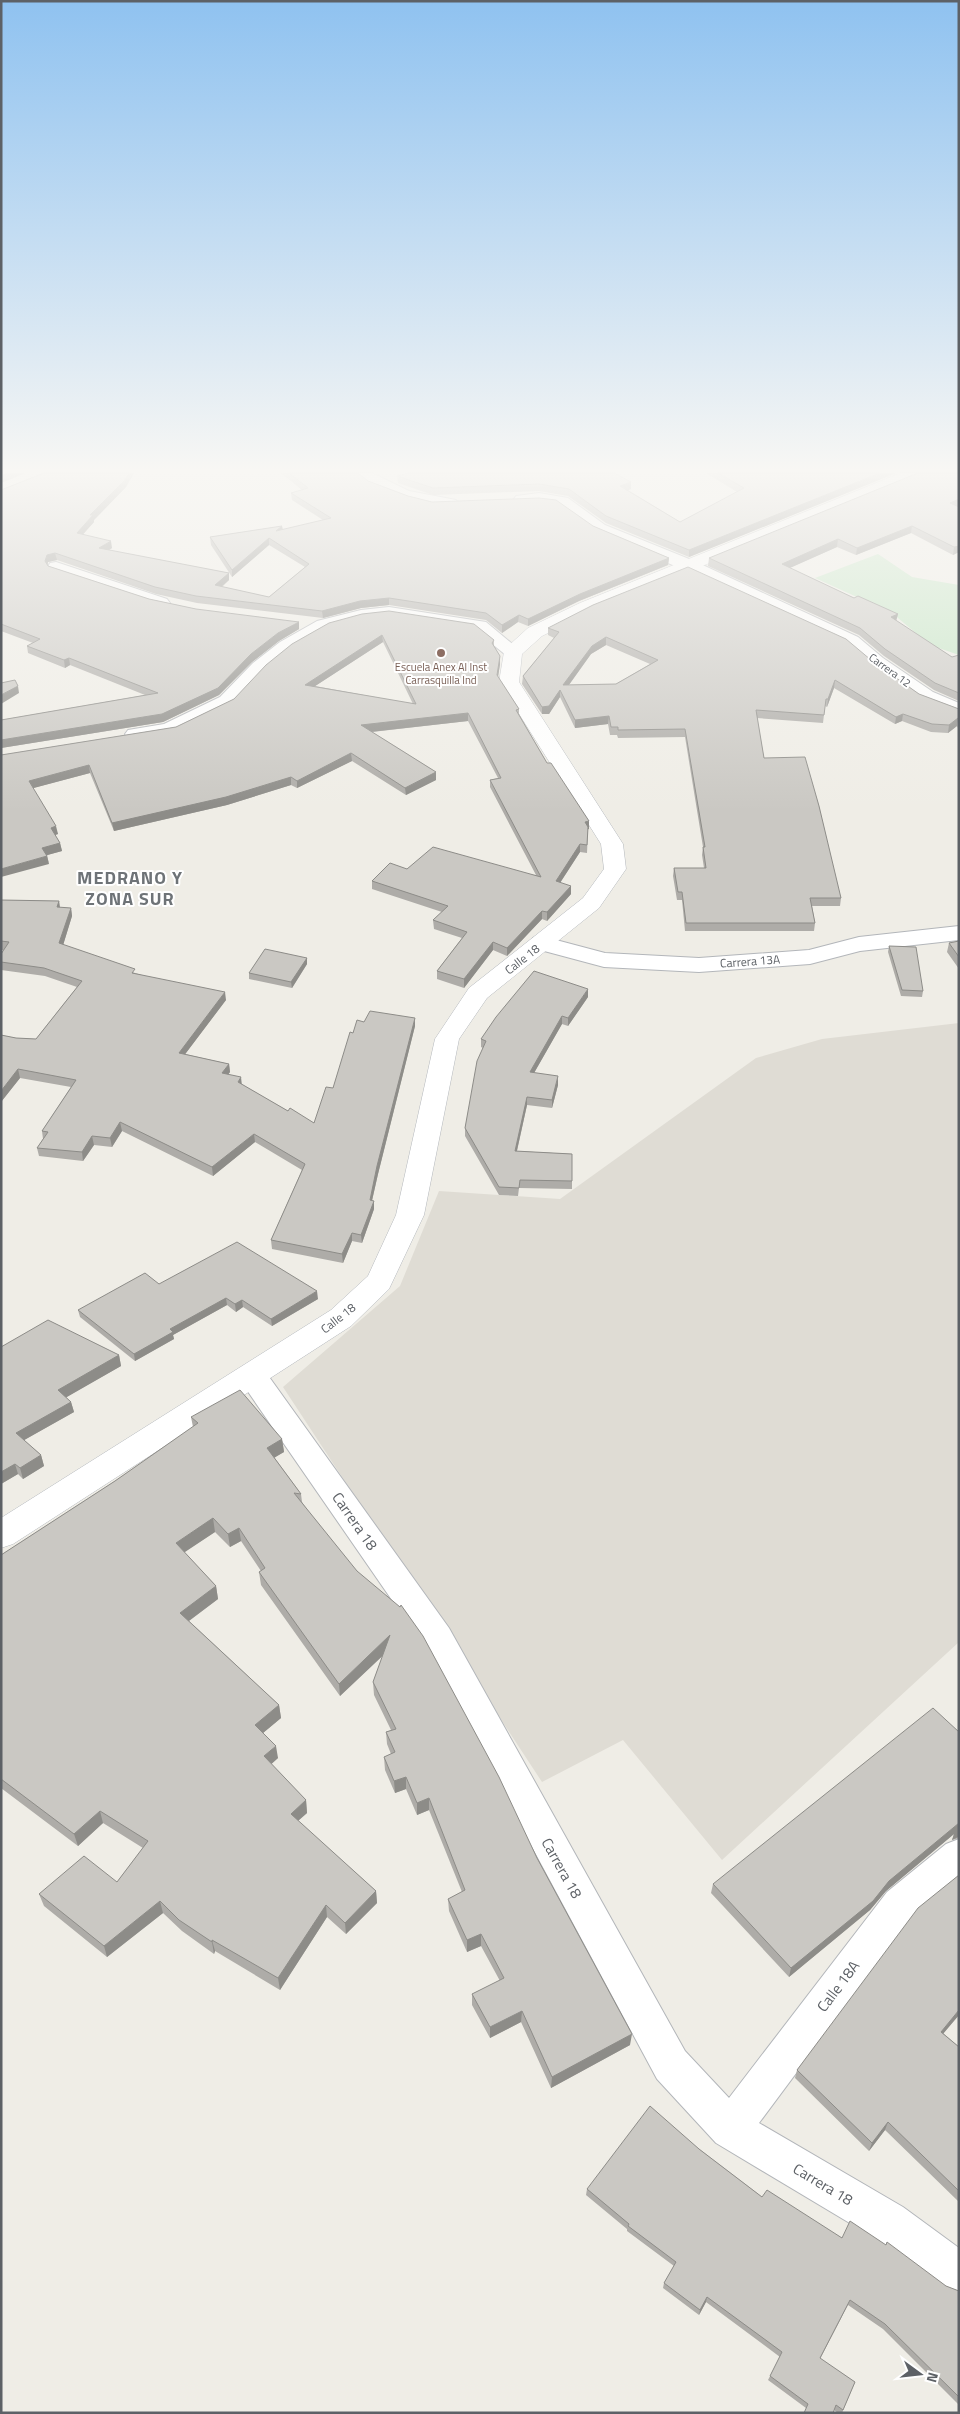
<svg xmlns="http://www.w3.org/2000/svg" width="960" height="2414" font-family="'Titillium Web',sans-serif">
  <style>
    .education { fill: #dfdcd4 }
    .green { fill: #c4e5c4 }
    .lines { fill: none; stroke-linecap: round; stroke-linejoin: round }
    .street-casing { stroke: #b3b6ba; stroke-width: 2 }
    .secondary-casing { stroke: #b4b8bd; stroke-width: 1 }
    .street { fill: #fff; fill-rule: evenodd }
    .secondary { fill: #fff; fill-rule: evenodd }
    .wall { fill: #aeaca8; fill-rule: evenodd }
    .shaded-wall { fill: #8d8c88 }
    .building { fill: #cac8c3; stroke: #8d8c88; fill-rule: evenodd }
    .education-dot { fill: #8d6e63; stroke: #fff; stroke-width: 2 }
    .labels { text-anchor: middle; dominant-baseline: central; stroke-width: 4; stroke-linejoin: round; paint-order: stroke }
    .far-education-label { font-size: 11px; fill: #785e54; stroke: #fff }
    .far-street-label { font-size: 11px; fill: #5d6166; stroke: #fff }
    .street-label { font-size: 12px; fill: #5d6166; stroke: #fff }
    .near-street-label { font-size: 15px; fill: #5d6166; stroke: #fff }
    .district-label { font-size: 18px; font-weight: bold; letter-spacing: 1px; fill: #6e7377; stroke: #fff }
  </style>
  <rect width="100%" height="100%" fill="#efede6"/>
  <path class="education" d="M959 1023V1642L722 1860 623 1740 542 1782 283 1387 400 1286 439 1191 560 1199 756 1058 822 1039Z"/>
  <path class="green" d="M878 554 912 577 959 585V655L930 645 892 613 815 578Z"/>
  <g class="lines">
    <g class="street-casing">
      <path id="street" d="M353 473H372L409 491 456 500 458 503 456 506 450 508C426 506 368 493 353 473Z
        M539 493 568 498 605 525 694 561 858 637 883 658 933 692 959 703V716L919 700 871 666 846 645 682 569 593 531 557 505 522 504 516 502 514 499 516 496Z
        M56 562 167 599 170 603 167 607H155L50 571 48 567 50 563Z
        M389 607 486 622 522 652 519 656H507L475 630 389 617 362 620 329 629 292 650 265 671 234 705 176 733 135 740 128 738 125 734 128 730 164 724 220 697 253 663 280 642 317 621 361 610Z
        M959 926V940L860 951 810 964 699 972 604 967 533 948 530 943 533 938 541 936 605 953 699 958 809 950 859 937Z
        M252 1364 262 1367 449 1628 685 2051 729 2098 887 1892 946 1844 959 1839V1879L913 1916 759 2123 903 2207 959 2248V2295L944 2289 873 2237 716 2143 657 2079 425 1648 242 1383 238 1375 242 1367Z"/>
    </g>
    <g class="secondary-casing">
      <path id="secondary" d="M901 473H924L922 476 592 611 542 636 522 654 519 682 623 844 626 869 599 908 487 998 459 1039 424 1215 389 1289 351 1326 13 1544 1 1548V1518L331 1310 368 1276 396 1215 435 1039 469 988 583 898 604 869 601 844 499 682 504 652 506 648 528 628 580 603Z"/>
    </g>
    <use href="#street" class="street"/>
    <use href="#secondary" class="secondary"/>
  </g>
  <path class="wall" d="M44 473H134L126 487 94 520V522L83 534 112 548 108 550 229 573V580L222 587 269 597 305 567 269 545 232 577 211 545 210 537 282 526 283 530 323 520 292 500 291 493 302 490 281 473H358L368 481 408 496 432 502 593 526 669 558 668 565 579 601 528 626 518 622 502 633 486 620 389 605 361 608 323 618 197 603 156 594 57 560 48 562V566L149 599 196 609 299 629 279 641 252 662 219 695 163 722 1 748V720L145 695 70 665 65 668 28 653 27 646 33 643 1 631V490Z
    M706 473H896L689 557 606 523 568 496 539 491 433 495 398 483 397 476 631 482V489L628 490 680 522 737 492Z
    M959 473V506H957L959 552 953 555 911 533 856 555 837 547 789 568 854 598 898 614 896 621 952 657 959 655V701L934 690 884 656 859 635 708 566 709 558Z
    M329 623 494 640V646L500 656V664L498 677 519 709V714L547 763 589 829H588L587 853 580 852 560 883 571 894 547 921 542 919 507 956 493 950 464 988 437 979V971L462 938 434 929 433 920 442 912 372 889V881L407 869 536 875 490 787V780L498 778 468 721 372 732 436 772V780L406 795 352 761 297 788 291 785 227 805 114 831 90 773 33 788 58 834 55 835 60 843 62 851 47 855 49 864 1 755 176 727 234 699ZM383 642 413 704 315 686Z
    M548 628 871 660 919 694 959 709V730L957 726 948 733 931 732 902 721 895 724 834 688 827 707 825 706 823 723 757 718 764 758 841 898 840 906H812L815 923 814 931H685L682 900H677L673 876 674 868H704L702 855 703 847 685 737 618 738 617 735H610L608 724 575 728 560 697 549 714H542L522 684 523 676 554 638 548 635ZM606 645 650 664 616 684 569 685 591 654Z
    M1 900 59 901 60 908H71L72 916 63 945 135 973 226 1000 185 1054 229 1064 230 1072 228 1074 241 1084 288 1111 314 1123 333 1088 353 1033 364 1022 415 1026 378 1174 372 1201 374 1209 362 1243 352 1241 343 1263 272 1249 271 1240 302 1170 255 1142 213 1176 122 1131 112 1147 94 1145 83 1161 39 1156 37 1148 43 1139 42 1131 71 1087 20 1078 1 1102V1035L16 1038 36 1039 77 987 45 976 1 970V954L4 950H1Z
    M959 941V969L947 952 949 943Z
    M889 946 923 991 922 997 901 996 888 952Z
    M307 958V964L292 988 249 979V973Z
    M588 997 568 1026 562 1024 534 1073 558 1085 552 1108 527 1105 517 1151 572 1154V1189L519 1188 518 1196 499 1195 465 1136V1128L483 1048 481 1047V1039Z
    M159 1284 318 1299 272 1326 243 1307 236 1312 227 1305 173 1335 174 1339 135 1361 80 1317 78 1310Z
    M1 1347 119 1355 121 1366 66 1397 71 1402 74 1412 24 1440 41 1455 44 1466 23 1479 18 1474 1 1484Z
    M191 1417 282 1439 284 1452 274 1457 301 1494 302 1502 537 1858 630 2045 551 2088 521 2022 490 2038 472 2005V1994L500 1981 481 1946 467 1952 449 1911 448 1899 462 1892 429 1810 417 1815 406 1789 395 1793 385 1770 384 1757 391 1754 387 1744 386 1732 391 1730 374 1695 373 1682 383 1655 340 1696 261 1585 259 1572 261 1571 241 1541 230 1547 215 1532 184 1552 216 1586 218 1599 189 1621 279 1705 281 1718 263 1733 278 1758 271 1764 306 1800 307 1813 298 1821 376 1891 377 1903 346 1934 327 1917 280 1990 215 1951 214 1954 182 1931 163 1913 107 1957 44 1906 39 1894 117 1882 143 1848 103 1823 78 1846 1 1788V1555L115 1481 193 1427Z
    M959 1732V1838L952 1840 954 1834 886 1891 870 1910 789 1977 711 1893 713 1884Z
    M959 1875V2015L943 2033 959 2047V2202L885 2130 869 2151 795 2078 797 2070Z
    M699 2149 762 2197 842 2238 946 2286 959 2291V2405L883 2329 848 2305 820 2359 855 2382 842 2413H838L834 2410 806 2408 768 2380 780 2357 706 2302 699 2315 663 2288 664 2283 674 2266 627 2231V2229L586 2195 587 2189Z"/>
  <path class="shaded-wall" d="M7 473H26L1 483V475Z
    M129 473H134L126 487 94 520V522L78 540 77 533 90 515Z
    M880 473H896L689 557V550Z
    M631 482V489L620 493V486Z
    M959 499V506L948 510 950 503Z
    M282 526 283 533 276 531Z
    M912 526 911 533 856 555 857 548Z
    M269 538V545L232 577V570Z
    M838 539 837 547 781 572 782 564Z
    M111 541 112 548 100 556 99 548Z
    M959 546V552L953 555 954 547Z
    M55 553 57 560 48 562 46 568 45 561 47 555Z
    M669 558 668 565 579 601 528 626V619L580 594Z
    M229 573V580L215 592V585Z
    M389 598V605L361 608 323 618 322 611 360 601Z
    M898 614 896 621 891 617Z
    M519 615 518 622 502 633V625Z
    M299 622V629L279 641 252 662 219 695 163 722 1 748V740L162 714 251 654 278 633Z
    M382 635 383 642 306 692 305 685Z
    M606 637V645L591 654 563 693V685L592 646Z
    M500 656V664L497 683V675Z
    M69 658 70 665 65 668 64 660Z
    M835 680 834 688 827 707 828 699Z
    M18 686 19 693 1 704V695Z
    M560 690V697L549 714H542V707Z
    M468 713V721L361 733V725Z
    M903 714 902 721 895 724 896 717Z
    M609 716 608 724 575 728V720Z
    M958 718 957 726 948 733 949 725Z
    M351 753 352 761 297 788V781Z
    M89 765 90 773 30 789 29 781Z
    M436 772V780L406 795 405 788Z
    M291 777V785L227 805 114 831 112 823Z
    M589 821V829L585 830V822Z
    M56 826 58 834 52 836 51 828Z
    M60 843 62 851 44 856 42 848Z
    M580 844V852L556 889V881Z
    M47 856 49 864 1 877V869Z
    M571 886V894L547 921V912Z
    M59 901 60 909 57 907Z
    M71 908 72 916 61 952 59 943Z
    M542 911V919L507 956V948Z
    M493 942V950L464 988V979Z
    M307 958V964L292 988 291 982Z
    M588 989V997L568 1026V1018Z
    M225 992 226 1000 180 1061 179 1053Z
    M562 1016V1024L530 1080V1072Z
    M415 1018V1026L378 1174 370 1209V1200L377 1166Z
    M229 1064 230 1072 223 1082 222 1073Z
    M18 1069 20 1078 1 1102V1091Z
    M558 1076V1085L552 1108V1100Z
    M241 1077 242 1086 238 1082Z
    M527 1097V1105L515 1159V1151Z
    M120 1122 122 1131 112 1147 110 1138Z
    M254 1134 255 1142 213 1176 212 1167Z
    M92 1136 94 1145 83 1161 82 1152Z
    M374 1201V1209L362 1243 361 1235Z
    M352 1233V1241L343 1263 342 1254Z
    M317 1291 318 1299 272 1326 271 1319Z
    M226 1298 227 1305 173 1335 174 1339 135 1361 134 1354 170 1329Z
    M242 1300 243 1307 236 1312 235 1304Z
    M119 1355 121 1366 60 1401 58 1390Z
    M71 1402 74 1412 19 1443 16 1433Z
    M282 1439 284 1452 269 1461 267 1448Z
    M41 1455 44 1466 23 1479 20 1468Z
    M15 1464 18 1474 1 1484V1472Z
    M213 1518 215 1532 179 1556 176 1543Z
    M239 1528 241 1541 230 1547 228 1534Z
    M216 1586 218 1599 182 1626 180 1613Z
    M390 1635 391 1648 340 1696 339 1684Z
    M279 1705 281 1718 257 1738 255 1725Z
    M276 1746 278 1758 266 1769 264 1756Z
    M406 1777V1789L395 1793 394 1781Z
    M429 1798V1810L417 1815V1803Z
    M306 1800 307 1813 292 1826 291 1814Z
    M100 1811 103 1823 78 1846 74 1834Z
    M959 1823 958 1837 952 1840 954 1834 886 1891 870 1910 789 1977 791 1968 889 1881Z
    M376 1891 377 1903 346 1934 345 1923Z
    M160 1901 163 1913 107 1957 104 1946Z
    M326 1905 327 1917 280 1990 278 1978Z
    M481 1934V1946L467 1952V1940Z
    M212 1940 215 1951 214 1954 212 1942Z
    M959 2010V2015L938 2040 941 2032Z
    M522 2011 521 2022 490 2038V2027Z
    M632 2034 630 2045 551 2088 552 2077Z
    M888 2122 885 2130 869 2151 872 2143Z
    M707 2297 706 2302 699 2315 700 2310Z"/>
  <path class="building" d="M44 473H129L125 480 90 515H93L77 533 111 541 99 548 229 573 215 585 269 597 309 564 269 538 232 570 210 537 282 526 276 531 331 518 291 493 308 488 289 473H358L368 481 408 496 432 502 539 498 556 500 593 526 669 558 580 594 528 619 519 615 502 625 486 613 389 598 360 601 322 611 196 596 155 587 55 553 47 555 45 561 48 566 149 599 196 609 299 622 278 633 251 654 218 688 162 714 1 740V720L158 693 69 658 64 660 27 646 40 639 1 624V490Z
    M409 473H614L631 482 620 486 680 522 744 488 718 473H880L689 550 606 516 569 489 539 484 433 488 397 476Z
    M918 473H959V499L950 503 959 507V546L954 547 912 526 857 548 838 539 782 564 854 598 858 596 898 614 891 617 952 657 959 655V693L935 683 885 649 860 628 709 558Z
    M688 567 846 639 871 660 919 694 959 709V719L958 718 949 725 932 724 903 714 896 717 835 680 828 699H826L824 715 756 710 764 758 805 757 819 806 841 898H810L815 923H686L682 892H678L674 868H706L703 847H705L685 729 618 730V727H611L609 716 575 720 560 690 549 706 542 707 523 676 559 632 548 628 593 605ZM606 637 658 660 616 684 563 685 592 646Z
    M389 611 474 624 494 640 492 643 500 656 497 675 519 709 516 710 547 763H551L589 821 585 822 588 827 587 845 580 844 556 881 571 886 547 912 542 911 507 948 493 942 464 979 437 971 467 932 433 920 448 906 372 881 390 863 407 869 433 847 541 877 490 780 501 778 468 713 361 725 436 772 405 788 351 753 297 781 291 777 226 797 112 823 89 765 29 781 56 826 51 828 60 843 42 848 47 856 1 869V755L176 727 234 699 266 665 292 644 329 623 362 614ZM382 635 416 704 305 685Z
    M15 680 18 686 1 695V683Z
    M1 900 59 901 57 907 71 908 59 943 135 969 132 973 225 992 179 1053 229 1064 222 1073 241 1077 238 1082 288 1111 290 1108 314 1123 326 1087 333 1088 350 1032 353 1033 357 1020 364 1022 370 1011 415 1018 377 1166 370 1200 374 1201 361 1235 352 1233 342 1254 271 1240 305 1164 254 1134 212 1167 120 1122 110 1138 92 1136 82 1152 37 1148 48 1132 42 1131 76 1080 18 1069 1 1091V1035L16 1038 36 1039 82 981 44 968 1 962V954L9 942 1 941Z
    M959 941V957L949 943Z
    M889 946 916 947 923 991 902 990Z
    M265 949 307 958 291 982 249 973Z
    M534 971 588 989 568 1018 562 1016 530 1072 558 1076 552 1100 527 1097 515 1151 572 1154V1181L520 1180 519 1188 499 1187 465 1128 477 1061 486 1041 481 1039 496 1017Z
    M237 1242 317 1291 271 1319 242 1300 235 1304 226 1298 170 1329 173 1332 134 1354 78 1310 145 1273 159 1284Z
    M48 1320 119 1355 58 1390 71 1402 16 1433 41 1455 20 1468 15 1464 1 1472V1347Z
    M240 1390 282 1439 267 1448 301 1494 294 1493 357 1571 400 1607 401 1605 423 1636 499 1777 537 1858 632 2034 552 2077 522 2011 490 2027 472 1994 504 1978 481 1934 467 1940 448 1899 465 1890 429 1798 417 1803 406 1777 394 1781 384 1757 395 1752 386 1732 396 1729 373 1682 390 1635 339 1684 259 1572 265 1568 239 1528 228 1534 213 1518 176 1543 216 1586 180 1613 279 1705 255 1725 276 1746 264 1756 306 1800 291 1814 376 1891 345 1923 326 1905 278 1978 212 1940V1942L179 1920 160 1901 104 1946 39 1894 84 1856 117 1882 148 1841 100 1811 74 1834 1 1779V1555L115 1481 198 1423 191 1417Z
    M933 1708 959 1732V1823L889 1881 873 1901 791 1968 713 1884Z
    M959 1875V2010L941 2032 959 2047V2191L888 2122 872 2143 797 2070 918 1908Z
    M650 2106 699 2149 762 2197 767 2190 842 2238 850 2221 886 2245 887 2242 946 2286 959 2291V2397L885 2324 850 2300 820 2358 855 2382 843 2410 836 2405 833 2413H804L808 2404 770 2376 782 2352 707 2297 700 2310 664 2283 676 2262 628 2226 629 2224 587 2189Z"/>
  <linearGradient id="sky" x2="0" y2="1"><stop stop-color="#8fc2f0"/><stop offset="0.58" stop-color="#f8f7f4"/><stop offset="1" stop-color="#f8f7f4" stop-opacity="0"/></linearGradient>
  <rect width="960" height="811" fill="url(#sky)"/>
  <circle class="education-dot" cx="441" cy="653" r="5"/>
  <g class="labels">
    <g class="far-education-label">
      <text x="441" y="667">Escuela Anex Al Inst<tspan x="441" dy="13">Carrasquilla Ind</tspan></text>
    </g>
    <g class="far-street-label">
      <text transform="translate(890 670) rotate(36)">Carrera 12</text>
    </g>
    <g class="street-label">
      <text transform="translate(522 959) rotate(-38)">Calle 18</text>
      <text transform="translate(750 961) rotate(-4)">Carrera 13A</text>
      <text transform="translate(338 1318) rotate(-38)">Calle 18</text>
    </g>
    <g class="near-street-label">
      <text transform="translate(355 1521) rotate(55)">Carrera 18</text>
      <text transform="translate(562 1868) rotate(61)">Carrera 18</text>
      <text transform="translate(838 1986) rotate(-53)">Calle 18A</text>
      <text transform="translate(823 2184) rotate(31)">Carrera 18</text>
    </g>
    <g class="district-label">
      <text x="130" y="877">MEDRANO Y<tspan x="130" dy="21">ZONA SUR</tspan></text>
    </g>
  </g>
  <rect width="960" height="2414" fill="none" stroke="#5d6166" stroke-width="5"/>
  <g transform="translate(920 2374) rotate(105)" stroke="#ffffff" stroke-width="4" paint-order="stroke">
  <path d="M0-4L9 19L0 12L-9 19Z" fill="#5d6166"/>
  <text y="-8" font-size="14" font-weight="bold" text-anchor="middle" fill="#5d6166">N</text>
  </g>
</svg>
